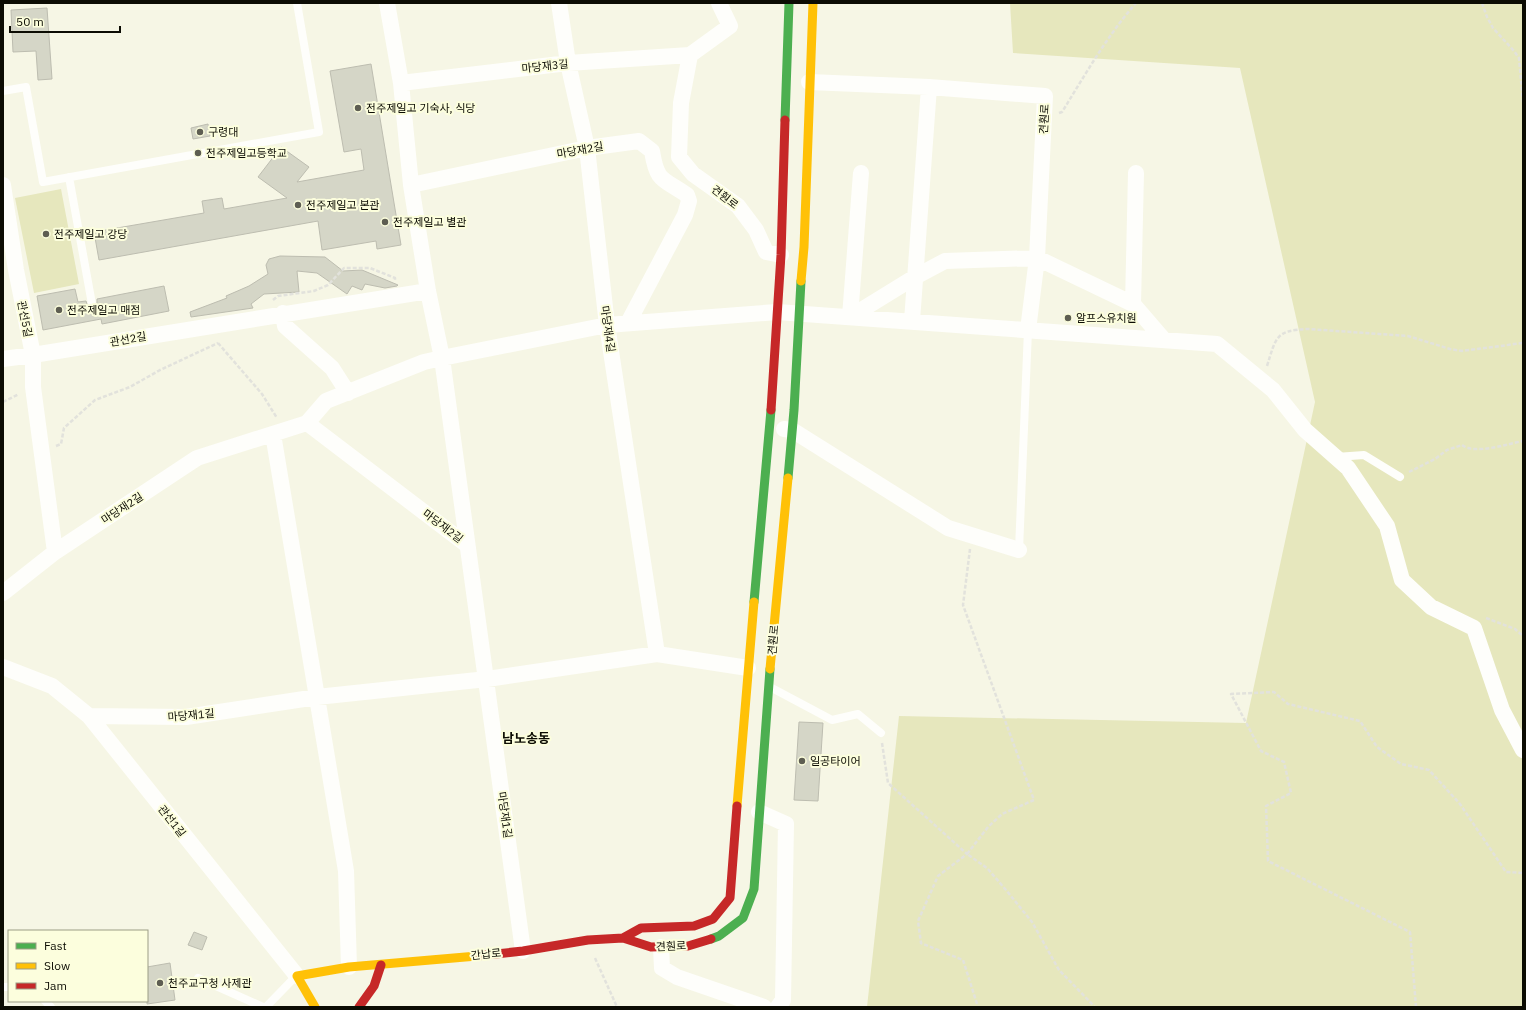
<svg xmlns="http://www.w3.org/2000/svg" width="1526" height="1010" font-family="'IBM Plex Sans','Noto Sans KR',sans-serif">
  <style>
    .green { fill: #e6e7bd }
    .building { fill: #d5d6c7; stroke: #bdbdb0 }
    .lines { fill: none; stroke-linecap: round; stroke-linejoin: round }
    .path { stroke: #e2e2dc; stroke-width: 2.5; stroke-dasharray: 4 2; stroke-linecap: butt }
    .lane { stroke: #fefefb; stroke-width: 8 }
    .street { stroke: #fefefb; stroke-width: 16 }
    .fast { stroke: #4caf50; stroke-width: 9 }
    .slow { stroke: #ffc107; stroke-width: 9 }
    .jam { stroke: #c62828; stroke-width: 9 }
    .poi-dot { fill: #5e5e52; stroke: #fcfedd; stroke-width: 1.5 }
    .labels { text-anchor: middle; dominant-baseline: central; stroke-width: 4; stroke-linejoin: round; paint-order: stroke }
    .street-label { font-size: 11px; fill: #0c0c03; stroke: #fcfedd }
    .poi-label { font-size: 11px; fill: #0c0c03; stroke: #fcfedd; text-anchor: start }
    .quarter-label { font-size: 13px; font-weight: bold; fill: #0c0c03; stroke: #fcfedd }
  </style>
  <rect width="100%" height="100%" fill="#f6f6e5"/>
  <path class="green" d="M1010 3H1523V1007H867L899 716 1246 723 1315 402 1240 68 1013 53Z
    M61 189 79 284 34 293 15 198Z"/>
  <path class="building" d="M47 8 52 79 38 80 36 51 13 52 11 10Z
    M371 64 401 245 377 249 376 241 322 250 318 221 99 260 94 232 204 213 202 201 222 198 224 209 287 198 258 177 281 147 309 167 297 182 364 170 361 149 344 152 330 71Z
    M208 124 210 136 193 139 191 128Z
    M280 256 325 257 343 271 362 270 398 285 397 286 385 288 365 284 362 290 352 286 347 294 317 273 297 271 299 292 264 294 251 304 253 308 191 317 190 312 227 298 226 296 249 286 268 274 266 265 269 259Z
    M164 286 169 311 102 324 101 319 43 330 37 296 75 289 78 302 86 301 88 307 93 309 97 306V299Z
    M799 722 823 723 818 801 794 800Z
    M194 932 207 937 202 950 188 945Z
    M170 963 175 1000 147 1004V967Z"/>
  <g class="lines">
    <path class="path" d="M1482 3 1487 17 1493 28 1514 51 1519 58 1523 102
      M1059 113 1062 112C1085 75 1107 36 1136 3
      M273 300 278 296 314 291 328 285 344 268H370L395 278V281
      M218 343 262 394 277 418
      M1267 366C1276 338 1275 330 1308 329L1408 336 1450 349 1462 351 1523 343
      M3 402 19 394
      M56 446 61 444 64 428 95 400 130 387 160 370 218 343
      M1409 472 1435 459 1447 450 1462 445C1475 455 1507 444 1523 441
      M970 549 963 605 1034 800 1002 814 988 827 967 854 987 868 1006 890 1032 922 1059 970 1095 1007
      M1486 618 1515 629 1523 636
      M882 743 888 783 967 854 938 876 918 921 921 943 963 960 978 1007
      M595 958 617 1007
      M1416 1007 1410 932 1268 861 1266 806 1291 793 1284 762 1261 751 1231 694 1274 692 1288 704 1360 721 1377 747 1401 764 1429 770 1460 804 1506 872 1523 873"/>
    <path class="lane" d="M3 91 26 87 43 182 319 132 297 3
      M69 177 92 304
      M1336 457 1364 455 1400 477
      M1019 550 1028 330
      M770 687 832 720 858 714 881 733
      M198 978 263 1007
      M3 987H9
      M45 1001 51 1007
      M266 1007 296 976"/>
    <path class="street" d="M387 3 401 83 411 185 428 291 442 358 523 951
      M559 3 568 63 587 148 607 325 657 654
      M690 55 681 103 679 157 693 174 738 206 756 230 766 252 781 255
      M809 82 929 87 1045 96 1037 258 1028 330
      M401 83 568 63 690 55 730 26 719 3
      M1136 173 1133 304 1164 340
      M3 185 16 270 33 355V387L55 552
      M411 185 587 148 639 141 652 151C657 183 663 178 687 195L689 201 685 215 628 323
      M283 313 285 326 332 368 348 393
      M850 317 915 277 945 261 1037 258 1133 304
      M850 317 861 173
      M912 321 929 87
      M3 359 33 355 428 291
      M307 423 467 545
      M784 429 792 430 948 528 1019 550
      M273 434 346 871 349 967
      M3 593 55 552 197 458 307 423 326 401 424 362 442 358 607 325 777 312 1217 344 1273 390 1305 430 1348 468 1387 526 1402 580 1431 607 1474 628 1502 710 1523 750
      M3 667 52 686 89 716 297 976
      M89 716 186 717 317 697 487 679 657 654 748 668
      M759 812 786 824 783 1000 778 1007
      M661 947 662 968 677 977 764 1007"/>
    <path class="fast" d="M785 120 789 3
      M788 478 794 410 801 281
      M754 602 771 410
      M711 939 719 936 743 918 754 889 770 669"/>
    <path class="slow" d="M801 281 804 247 813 3
      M770 669 788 478
      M737 806 754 602
      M315 1007 297 976 349 967 477 956"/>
    <path class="jam" d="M771 410 781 255 785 120
      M623 938 641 928 694 926 713 919 730 898 737 806
      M477 956 523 951 588 940 623 938 651 947 688 946 711 939
      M359 1007 374 986 381 965"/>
  </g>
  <g class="poi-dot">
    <circle cx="358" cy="108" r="4"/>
    <circle cx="200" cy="132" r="4"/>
    <circle cx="198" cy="153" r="4"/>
    <circle cx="298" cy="205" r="4"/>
    <circle cx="385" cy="222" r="4"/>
    <circle cx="46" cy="234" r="4"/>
    <circle cx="59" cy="310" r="4"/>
    <circle cx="1068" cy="318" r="4"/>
    <circle cx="802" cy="761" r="4"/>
    <circle cx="160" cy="983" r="4"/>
  </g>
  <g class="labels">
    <g class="street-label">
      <text transform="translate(545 66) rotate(-6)">마당재3길</text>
      <text transform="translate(1044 119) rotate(-87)">견훤로</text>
      <text transform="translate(580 150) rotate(-10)">마당재2길</text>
      <text transform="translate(725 197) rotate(38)">견훤로</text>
      <text transform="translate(25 319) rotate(79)">관선5길</text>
      <text transform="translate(608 329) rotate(82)">마당재4길</text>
      <text transform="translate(128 339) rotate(-10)">관선2길</text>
      <text transform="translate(122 508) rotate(-33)">마당재2길</text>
      <text transform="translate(443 526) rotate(37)">마당재2길</text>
      <text transform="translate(773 640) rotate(-85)">견훤로</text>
      <text transform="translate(191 715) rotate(-5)">마당재1길</text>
      <text transform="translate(505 815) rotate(82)">마당재1길</text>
      <text transform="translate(172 821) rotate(52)">관선1길</text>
      <text transform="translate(671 946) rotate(-3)">견훤로</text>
      <text transform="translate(486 954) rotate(-6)">간납로</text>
    </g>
    <g class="poi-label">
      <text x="366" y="108">전주제일고 기숙사, 식당</text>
      <text x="208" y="132">구령대</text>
      <text x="206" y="153">전주제일고등학교</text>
      <text x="306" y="205">전주제일고 본관</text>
      <text x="393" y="222">전주제일고 별관</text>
      <text x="54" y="234">전주제일고 강당</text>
      <text x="67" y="310">전주제일고 매점</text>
      <text x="1076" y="318">알프스유치원</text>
      <text x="810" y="761">일공타이어</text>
      <text x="168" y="983">천주교구청 사제관</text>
    </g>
    <g class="quarter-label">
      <text x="526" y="738">남노송동</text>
    </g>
  </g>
  <rect width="1526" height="1010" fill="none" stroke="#0c0c03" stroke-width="8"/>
  <rect x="8" y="930" width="140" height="72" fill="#fcfedd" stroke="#9c9d86"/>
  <rect x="16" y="943" width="20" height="6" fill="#4caf50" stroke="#9c9d86"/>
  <text x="44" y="950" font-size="12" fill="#0c0c03">Fast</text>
  <rect x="16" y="963" width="20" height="6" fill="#ffc107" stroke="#9c9d86"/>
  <text x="44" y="970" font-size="12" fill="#0c0c03">Slow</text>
  <rect x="16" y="983" width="20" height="6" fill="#c62828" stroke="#9c9d86"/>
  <text x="44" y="990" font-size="12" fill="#0c0c03">Jam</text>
  <path d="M10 26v6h110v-6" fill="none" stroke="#0c0c03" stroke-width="2"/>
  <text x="16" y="26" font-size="12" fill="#0c0c03" stroke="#fcfedd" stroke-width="3" paint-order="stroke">50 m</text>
</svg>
